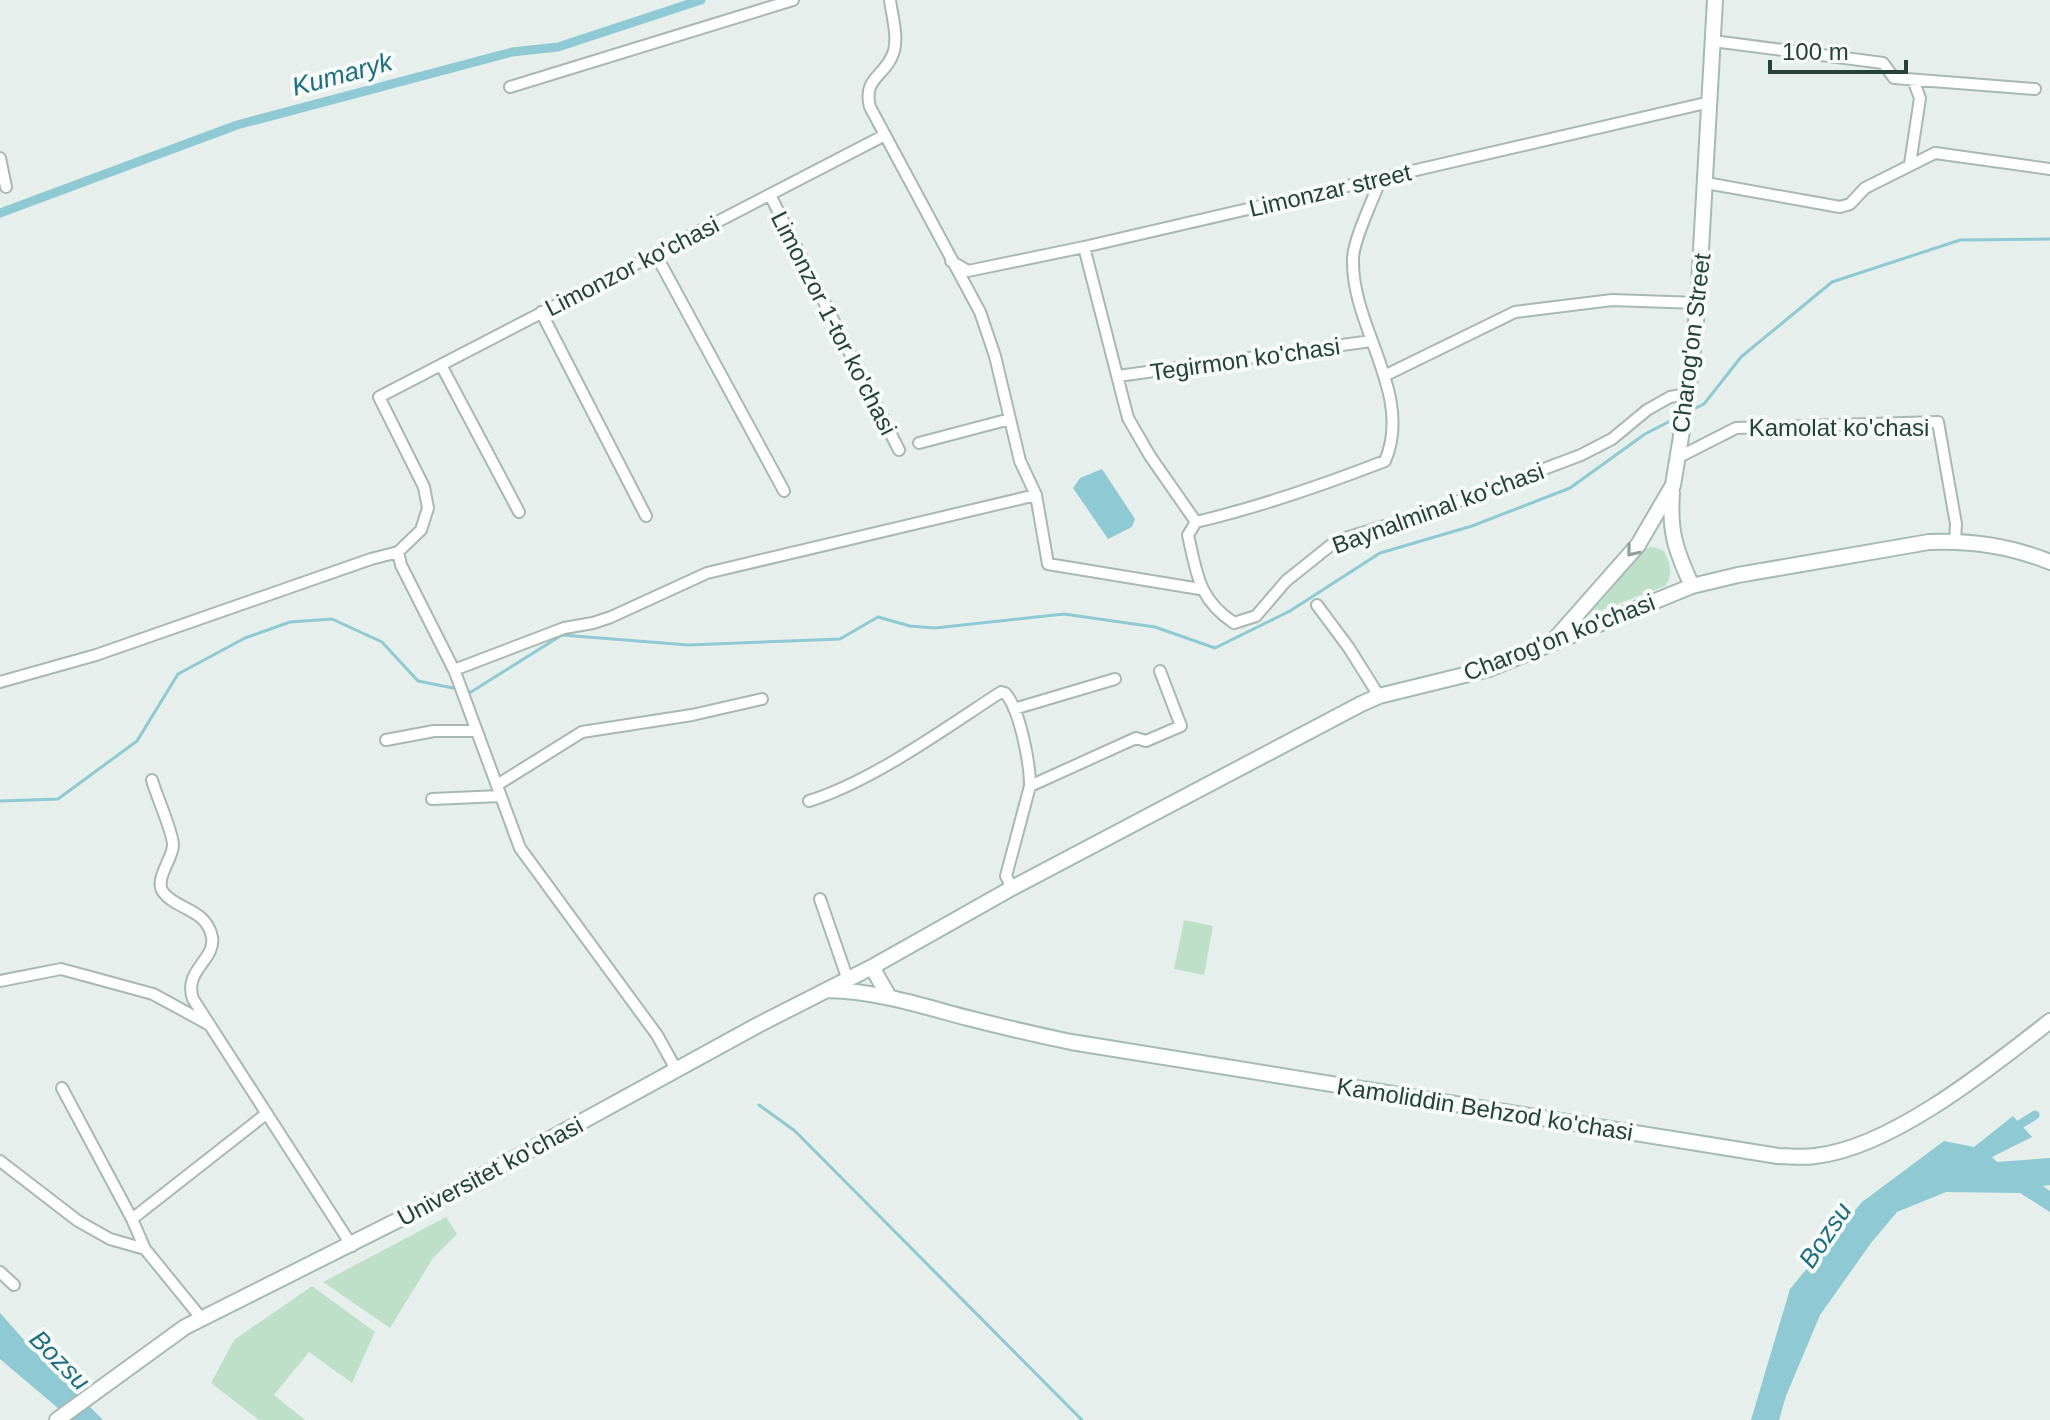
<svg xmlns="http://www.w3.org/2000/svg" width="2050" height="1420" font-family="Helvetica,sans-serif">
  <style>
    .green { fill: #bfe0c8 }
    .water { fill: #8ec9d4 }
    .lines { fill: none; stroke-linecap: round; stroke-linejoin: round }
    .stream { stroke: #8ec9d4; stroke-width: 3 }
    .canal { stroke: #8ec9d4; stroke-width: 9 }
    .minor-casing { stroke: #a8b8b2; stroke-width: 14 }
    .secondary-casing { stroke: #a4bbb3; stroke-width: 18 }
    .minor { stroke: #fff; stroke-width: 10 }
    .secondary { stroke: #fff; stroke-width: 14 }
    .oneway { stroke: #92a09c }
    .labels { text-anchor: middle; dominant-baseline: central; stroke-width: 8; stroke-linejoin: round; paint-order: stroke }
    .street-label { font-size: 24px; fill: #24423a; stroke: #f7fbf9 }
    .water-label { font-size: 26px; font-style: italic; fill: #1c6f80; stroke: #f7fbf9 }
  </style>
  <rect width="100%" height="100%" fill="#e6efeb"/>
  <path class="green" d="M1654 547 1664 551C1670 563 1674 575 1665 586L1589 615 1646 548Z
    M1184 920 1213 926 1204 975 1174 969Z
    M446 1217 457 1234 433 1258 390 1328 323 1282Z
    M312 1286 375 1332 352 1383 309 1352 274 1395 305 1420H259L211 1383 234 1340Z"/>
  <path class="water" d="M1102 469 1135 519 1132 527 1108 539 1073 488 1080 478Z
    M2013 1116 2032 1137 1992 1157 1997 1162 2050 1158V1185L2043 1186 2050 1191V1212L2020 1193 1946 1192 1897 1212 1871 1243 1820 1315 1786 1396 1779 1420H1751L1790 1289 1862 1202 1944 1141 1974 1147Z
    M0 1313 34 1351 103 1420H72L0 1359Z"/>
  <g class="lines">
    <path class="stream" d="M1692 410 1704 404 1741 357 1832 282 1960 240 2050 239
      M465 691 471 692 562 635 688 645 840 639 878 617 910 626 935 628 1064 614 1155 627 1215 648 1290 611 1380 553 1472 526 1570 488 1645 434 1678 417
      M0 801 58 799 137 741 178 674 245 638 290 622 332 619 382 642 418 681 458 689
      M759 1105 795 1131 1082 1420"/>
    <path class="canal" d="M0 213 237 125 512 52 558 47 701 0
      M2011 1130 2035 1115"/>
    <g class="minor-casing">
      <path id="minor" d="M890 0C892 16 898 35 894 51 887 76 862 77 870 107L980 312 995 356 1020 461 1036 495 1048 564 1200 589
        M1713 41 1883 63 1894 78 2035 89
        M510 87 793 0
        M0 158 6 187
        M1910 164 1920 98 1913 80
        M1381 178C1374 198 1353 240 1353 259 1351 327 1414 394 1385 461 1323 485 1260 507 1196 522L1188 535C1197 574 1198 599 1234 623L1256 616 1286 581 1336 541 1430 512 1581 455 1612 439 1647 410 1670 397 1688 394
        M1706 183 1840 207 1850 204 1865 188 1935 153 2050 169
        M770 195 899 450
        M1084 247 1128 418 1150 456 1196 522
        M655 253 784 491
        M951 261 968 271 1084 247 1710 102
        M541 312 646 516
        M441 365 519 512
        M1118 376 1371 341
        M1384 376 1515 312 1612 300 1698 303
        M919 443 1010 419
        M1677 458 1736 428 1938 422 1956 524 1955 541
        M398 552 401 565 455 672 520 848 657 1035 677 1071
        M1317 605 1349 648 1379 696
        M454 670 564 628 593 623 611 617 707 573 1036 495
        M0 682 96 655 371 559 398 552 421 530 428 508 424 487 379 397 885 135
        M1014 709 1115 679
        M386 740 434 731H476
        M152 780C156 795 173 832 173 845 173 859 154 879 163 892 176 910 206 908 212 937 216 960 183 970 193 999L352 1246
        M497 785 582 732 692 715 762 699
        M1030 786 1136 738 1146 741 1181 726 1160 671
        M432 799 500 796
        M809 801C873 781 944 729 1001 692L1005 693C1020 709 1030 764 1030 786L1006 876 1012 888
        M820 899 848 980
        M0 981 61 969 153 994 208 1024
        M62 1088 132 1219 145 1249
        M0 1161 78 1221 110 1239 145 1249 202 1319
        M132 1219 266 1114
        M0 1272 14 1285"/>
    </g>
    <g class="secondary-casing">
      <path id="secondary" d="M1672 493C1669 532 1676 551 1692 586
        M1556 638 1638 545 1673 485 1688 394 1698 303 1715 0
        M872 967 889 997
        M828 990C877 991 922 1006 968 1018 1003 1027 1037 1035 1071 1042L1778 1156C1790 1156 1803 1158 1815 1156 1891 1148 1990 1068 2050 1021
        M57 1420 185 1327 444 1197 758 1025 872 967 1012 888 1361 704 1379 696 1489 669 1692 586 1738 575 1929 542C1971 540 2011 546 2050 562"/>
    </g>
    <use href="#minor" class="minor"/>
    <use href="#secondary" class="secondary"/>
  </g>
  <defs><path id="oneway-chevron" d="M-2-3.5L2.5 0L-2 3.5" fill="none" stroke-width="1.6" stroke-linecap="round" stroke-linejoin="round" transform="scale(2)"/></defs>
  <use class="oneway" href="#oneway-chevron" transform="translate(1632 551) rotate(129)"/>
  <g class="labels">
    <g class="street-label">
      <text transform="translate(1330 190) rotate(-13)">Limonzar street</text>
      <text transform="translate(632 266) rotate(-27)">Limonzor ko'chasi</text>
      <text transform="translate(834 323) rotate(63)">Limonzor 1-tor ko'chasi</text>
      <text transform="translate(1691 343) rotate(-83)">Charog'on Street</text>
      <text transform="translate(1245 359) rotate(-8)">Tegirmon ko'chasi</text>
      <text x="1839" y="427">Kamolat ko'chasi</text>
      <text transform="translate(1438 508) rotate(-20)">Baynalminal ko'chasi</text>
      <text transform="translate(1559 637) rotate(-21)">Charog'on ko'chasi</text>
      <text transform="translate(1485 1109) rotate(9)">Kamoliddin Behzod ko'chasi</text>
      <text transform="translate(490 1171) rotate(-28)">Universitet ko'chasi</text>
    </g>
    <g class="water-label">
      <text transform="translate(342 74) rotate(-15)">Kumaryk</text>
      <text transform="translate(1825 1235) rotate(-56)">Bozsu</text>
      <text transform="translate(60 1360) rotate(45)">Bozsu</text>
    </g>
  </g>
  <path d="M1770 60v12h136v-12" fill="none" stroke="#24423a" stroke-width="4"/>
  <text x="1782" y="60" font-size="24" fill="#24423a" stroke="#f7fbf9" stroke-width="6" paint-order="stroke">100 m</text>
</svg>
